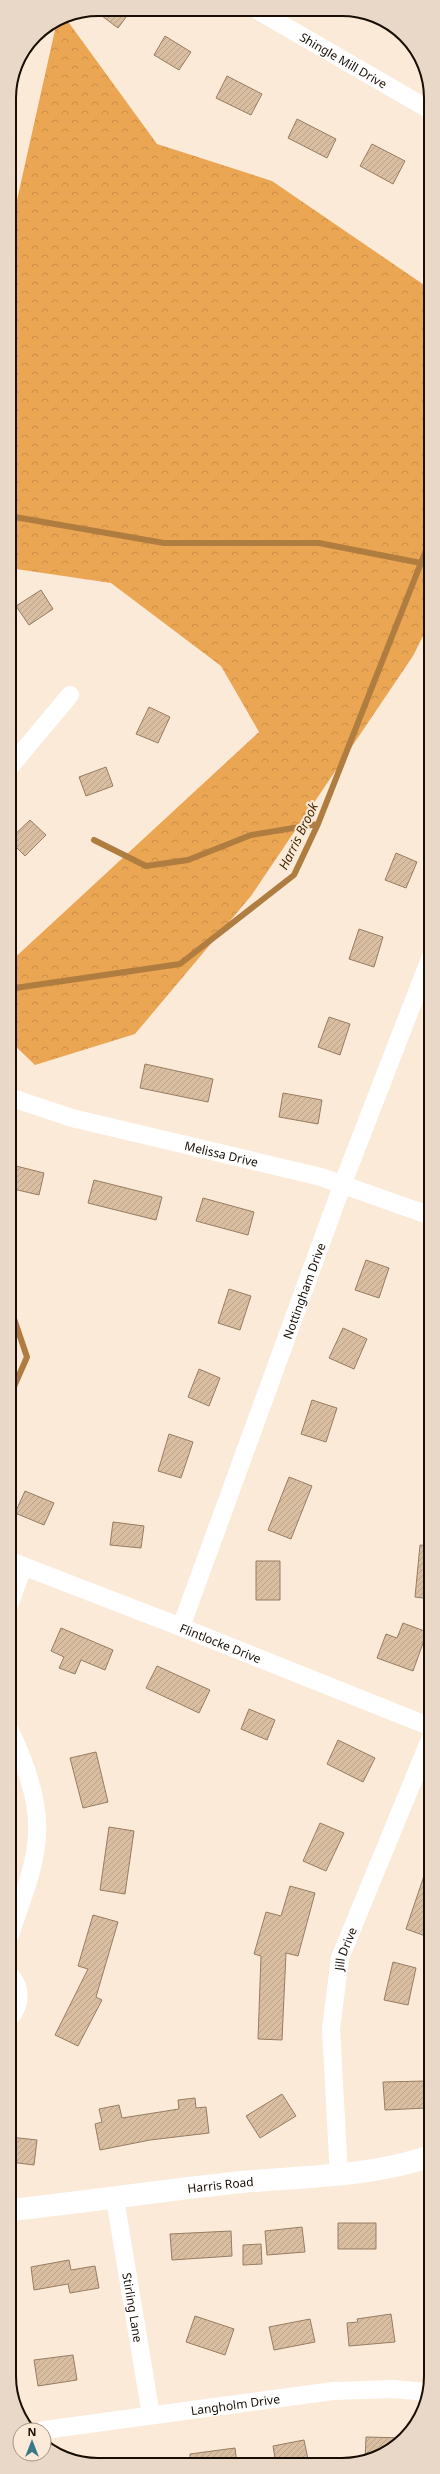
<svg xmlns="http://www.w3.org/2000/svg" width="440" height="2474" font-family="'Noto Sans',sans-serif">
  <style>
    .forest { fill: url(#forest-crowns) }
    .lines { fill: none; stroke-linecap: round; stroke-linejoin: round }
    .stream { stroke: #b07d41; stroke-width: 6 }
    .building { fill: url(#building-hatch); stroke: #977d62 }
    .street { stroke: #fff; stroke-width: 18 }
    .secondary { stroke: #fff; stroke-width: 22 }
    .labels { text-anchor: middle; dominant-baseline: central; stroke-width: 4; stroke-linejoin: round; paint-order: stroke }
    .street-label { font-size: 12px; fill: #180e05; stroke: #fbead8 }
    .water-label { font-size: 13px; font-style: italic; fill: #472b07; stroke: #fbead8 }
    .rim { fill: none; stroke: #180e05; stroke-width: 2 }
  </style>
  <defs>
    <pattern id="forest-crowns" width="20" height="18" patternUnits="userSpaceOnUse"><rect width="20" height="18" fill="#eba654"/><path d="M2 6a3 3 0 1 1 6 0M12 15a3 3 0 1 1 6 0" fill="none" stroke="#c98e48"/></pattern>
    <pattern id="building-hatch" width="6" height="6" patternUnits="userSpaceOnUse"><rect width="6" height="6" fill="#d9bea1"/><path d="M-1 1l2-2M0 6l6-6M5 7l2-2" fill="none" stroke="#baa289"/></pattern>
  </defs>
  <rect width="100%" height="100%" fill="#fbead8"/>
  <path class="forest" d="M64 16 157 144 272 181 430 289V622L413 656 251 896 135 1034 35 1065 9 1040V963L259 732 221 666 111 583 9 568V222L15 209 57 21Z"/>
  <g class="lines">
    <path class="stream" d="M9 516 164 543H319L421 563
      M94 840 146 866 188 860 251 835 318 824
      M9 1012 15 988 180 964 294 875 318 824 430 540
      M9 1304 27 1357 9 1398"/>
  </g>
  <path class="building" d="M98 9H132L118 28 94 10Z
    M165 36 191 52 179 70 154 55Z
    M227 76 262 94 251 115 216 98Z
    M297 119 336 139 327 158 288 138Z
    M372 144 405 161 393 184 360 166Z
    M41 590 53 609 29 625 16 606Z
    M149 707 170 717 158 743 136 734Z
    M106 767 113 786 86 796 79 777Z
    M30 820 46 835 25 856 9 840Z
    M396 853 417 862 406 888 385 880Z
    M359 929 383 937 374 967 349 959Z
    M329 1017 350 1024 340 1055 318 1047Z
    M145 1064 213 1079 208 1102 140 1088Z
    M283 1093 322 1100 318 1124 279 1117Z
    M12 1165 44 1173 39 1195 9 1188Z
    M94 1180 162 1197 156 1220 88 1203Z
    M203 1198 254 1212 248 1235 196 1221Z
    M366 1260 389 1268 379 1298 355 1290Z
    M229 1289 251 1296 240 1330 218 1323Z
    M343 1328 367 1339 354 1369 329 1358Z
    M199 1369 220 1378 209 1406 188 1397Z
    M312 1400 337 1408 326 1442 301 1434Z
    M169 1434 193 1442 181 1478 158 1471Z
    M289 1477 312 1486 291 1539 268 1530Z
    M25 1491 54 1503 44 1525 15 1513Z
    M113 1522 144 1526 141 1548 110 1545Z
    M420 1545 431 1546V1599L415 1597Z
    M256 1561H280V1600H256Z
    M403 1623 427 1632 413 1671 377 1658 386 1634 397 1638Z
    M61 1628 113 1650 105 1670 81 1660 75 1674 59 1668 64 1657 51 1651Z
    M157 1666 210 1690 199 1713 146 1688Z
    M249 1709 275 1720 267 1740 241 1729Z
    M338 1740 375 1758 363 1782 327 1764Z
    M96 1752 108 1802 83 1808 70 1758Z
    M320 1823 344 1833 326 1871 303 1861Z
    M109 1827 134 1831 125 1894 100 1890Z
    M428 1864 431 1865V1938L406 1929Z
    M290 1886 315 1893 298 1956 286 1953 282 2040 258 2039 261 1956 254 1954 266 1912 281 1916Z
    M93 1915 118 1922 96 1997 102 2000 78 2046 55 2035 88 1969 78 1966Z
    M393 1962 416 1968 408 2005 384 2000Z
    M426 2081 427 2108 385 2110 383 2082Z
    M282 2094 296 2116 260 2138 246 2116Z
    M195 2098 196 2108 206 2107 209 2133 150 2140 100 2150 95 2124 102 2122 99 2109 119 2105 122 2118 179 2109 178 2100Z
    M10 2137 37 2140 34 2165 10 2162Z
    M338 2223H376V2249H338Z
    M302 2227 305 2252 267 2255 265 2231Z
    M231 2231 232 2256 172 2260 170 2234Z
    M261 2244 262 2264 243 2265V2245Z
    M69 2260 71 2270 95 2266 99 2288 70 2293 68 2284 34 2290 31 2267Z
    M391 2314 395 2342 349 2346 347 2323 358 2322 357 2319Z
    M195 2316 234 2329 225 2355 186 2342Z
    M310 2319 315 2342 274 2350 269 2327Z
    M73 2355 77 2380 38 2386 34 2360Z
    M366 2437 405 2438 382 2456 365 2461Z
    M304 2440 309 2464H276L273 2446Z
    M235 2448 237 2464H190V2454Z"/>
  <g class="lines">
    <g class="street">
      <path id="s1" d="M257 10 430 110"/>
      <path d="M9 768 70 695"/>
      <path id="s2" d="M9 1097 72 1118 321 1177 431 1216"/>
      <path id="s3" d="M10 1561 181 1627 431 1727"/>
      <path d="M10 1603 23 1567"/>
      <path id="s4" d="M181 1627 343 1183 431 956"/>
      <path d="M10 1731C25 1762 39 1799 37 1834 36 1868 20 1903 10 1935"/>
      <path d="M10 1975C22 1988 21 2004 10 2018"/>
      <path id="s5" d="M339 2175 331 2029 340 1958 431 1737"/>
      <path id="s6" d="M115 2199 151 2415"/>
      <path id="s7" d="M44 2430 333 2391 393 2389 428 2392"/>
    </g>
    <path class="secondary" id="s8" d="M10 2210C87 2202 164 2190 242 2182 306 2176 370 2177 431 2156"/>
  </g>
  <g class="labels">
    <g class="street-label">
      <text stroke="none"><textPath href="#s1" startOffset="100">Shingle Mill Drive</textPath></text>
      <text stroke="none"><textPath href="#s2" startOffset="220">Melissa Drive</textPath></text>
      <text stroke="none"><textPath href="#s4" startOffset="358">Nottingham Drive</textPath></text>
      <text stroke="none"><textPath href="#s3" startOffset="226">Flintlocke Drive</textPath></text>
      <text stroke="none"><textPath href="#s5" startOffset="228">Jill Drive</textPath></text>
      <text stroke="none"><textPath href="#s8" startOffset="212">Harris Road</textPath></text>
      <text stroke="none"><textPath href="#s6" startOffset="110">Stirling Lane</textPath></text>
      <text stroke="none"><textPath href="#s7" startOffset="193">Langholm Drive</textPath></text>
    </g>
    <g class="water-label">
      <text transform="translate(298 836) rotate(-64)">Harris Brook</text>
    </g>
  </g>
  <path d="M0 0H440V2474H0ZM98 16H342A82 82 0 0 1 424 98V2376A82 82 0 0 1 342 2458H98A82 82 0 0 1 16 2376V98A82 82 0 0 1 98 16Z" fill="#e9d8c7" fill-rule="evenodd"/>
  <path class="rim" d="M98 16H342A82 82 0 0 1 424 98V2376A82 82 0 0 1 342 2458H98A82 82 0 0 1 16 2376V98A82 82 0 0 1 98 16Z"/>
  <g transform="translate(32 2442)"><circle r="19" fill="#fbead8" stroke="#a09284"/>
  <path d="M0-3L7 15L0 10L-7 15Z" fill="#37798b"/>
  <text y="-6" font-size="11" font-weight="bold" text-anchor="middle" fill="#180e05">N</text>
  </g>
</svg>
